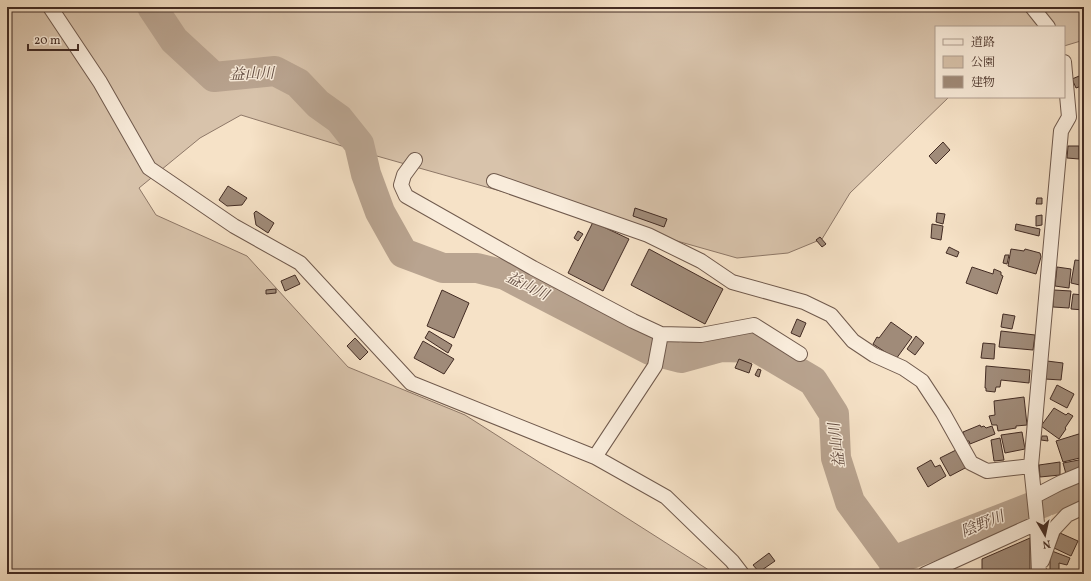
<svg xmlns="http://www.w3.org/2000/svg" width="1091" height="581" font-family="Vollkorn,'Noto Serif JP',serif">
  <style>
    .green { fill: #d8c3ab; stroke: #8e7868 }
    .lines { fill: none; stroke-linecap: round; stroke-linejoin: round }
    .river { stroke: #b9a490; stroke-width: 30 }
    .building { fill: #a08b79; stroke: #432c24 }
    .street-casing { stroke: #705a4d; stroke-width: 16 }
    .street { stroke: #f9ecdb; stroke-width: 14 }
    .labels { text-anchor: middle; dominant-baseline: central; stroke-width: 3; stroke-linejoin: round; paint-order: stroke }
    .water-label { font-size: 15px; font-style: italic; fill: #604a3f; stroke: #f9ecdb }
  </style>
  <rect width="100%" height="100%" fill="#f6e2c7"/>
  <filter id="stains"><feTurbulence type="fractalNoise" baseFrequency=".005" numOctaves="4"/><feColorMatrix values="0 0 0 0 .2 0 0 0 0 .09 0 0 0 0 .02 0 0 0 .5 -.17"/></filter>
  <radialGradient id="worn" r=".72"><stop offset=".6" stop-color="#630" stop-opacity="0"/><stop offset="1" stop-color="#630" stop-opacity=".3"/></radialGradient>
  <path class="green" d="M7 7H1084V40L1064 46V27H936V97H949L850 193 822 239 788 253 737 258 345 147 241 115 200 138 139 188 156 215 247 256 348 367 465 415 715 574H7Z"/>
  <g class="lines">
    <path class="river" d="M152 7 174 40 214 77 275 71 298 83 318 104 339 119 359 144 366 174 380 212 403 253 443 268H477L505 275 650 350 681 358 721 347 757 348 813 381 834 414 836 458 850 502 893 561 896 574
      M893 561 1065 494 1084 484"/>
  </g>
  <path class="building" d="M1084 74V85L1076 88 1072 79Z
    M943 142 950 150 936 164 929 156Z
    M1068 146H1079V159L1067 158Z
    M228 186 247 198 242 205 227 206 219 200Z
    M1037 198H1042V204H1036Z
    M635 208 667 219 664 227 633 216Z
    M256 211 274 223 268 233 256 225 254 213Z
    M937 213 945 214 943 224 936 222Z
    M1042 215V225L1036 226V216Z
    M593 222 629 239 603 291 568 273Z
    M932 224 943 226 941 240 931 238Z
    M1016 224 1040 229 1039 236 1015 230Z
    M578 231 583 234 578 241 574 238Z
    M820 237 826 244 822 247 816 240Z
    M949 247 959 252 957 257 946 253Z
    M649 249 723 289 705 324 631 285Z
    M1011 249 1024 251 1025 249 1040 253 1041 257 1036 274 1008 266Z
    M1005 255H1009L1007 264 1003 263Z
    M1075 260 1084 261V286L1071 283Z
    M972 267 993 274 994 269 1001 272V275L1003 276 997 294 966 283Z
    M1057 267 1071 269 1069 288 1055 286Z
    M295 275 300 284 285 291 281 281Z
    M276 289V293L266 294V290Z
    M442 290 469 303 454 338 427 326Z
    M1054 290 1071 291 1069 308 1053 307Z
    M1073 294 1084 295V310L1071 309Z
    M1003 314 1015 316 1012 329 1001 327Z
    M797 319 806 323 800 337 791 333Z
    M891 322 912 337 896 359 873 344 877 337 879 338Z
    M1083 325H1084V342L1081 341Z
    M429 331 452 345 448 353 425 338Z
    M1001 331 1035 335 1033 350 999 347Z
    M916 336 924 343 915 355 907 349Z
    M355 338 368 352 360 360 347 346Z
    M423 341 454 359 444 374 414 358Z
    M983 343 995 344 994 359 981 358Z
    M739 359 752 364 749 373 735 368Z
    M1047 361 1063 363 1061 380 1045 379Z
    M986 366 1030 370 1029 383 1001 380 1000 387H996L995 392 986 391V388H985Z
    M758 369 761 370 759 377 755 375Z
    M1057 385 1074 394 1067 408 1050 399Z
    M1024 397 1027 425 1016 426V428L998 431 997 425H992L989 416 995 415 994 401Z
    M1054 408 1066 415 1068 413 1073 416 1065 428 1066 429 1059 439 1041 426Z
    M980 425 981 427 984 426 986 428 992 426 995 434 970 444 969 441H966L963 432Z
    M1022 432 1025 449 1005 453 1001 435Z
    M1082 433 1084 441V457L1063 462 1056 441Z
    M1042 436H1047L1048 441 1041 440Z
    M1000 438 1004 460 994 461 991 440Z
    M958 449 967 467 950 476 940 458Z
    M1084 459V468L1066 474 1063 463Z
    M931 460 935 467 940 465 946 476 928 487 917 468Z
    M1060 462V475L1040 477 1039 465Z
    M1060 533 1078 541 1071 556 1054 548Z
    M1030 538V574H982V559Z
    M1052 551 1070 558 1067 565 1059 563V571H1050V556Z
    M769 553 775 561 759 572 753 565Z"/>
  <g class="lines">
    <g class="street-casing">
      <path id="street" d="M50 7 100 82 149 168 234 226 300 263 411 383 595 457 666 497 732 561 742 574
        M1032 7 1048 27
        M415 160 404 175 401 185 406 196 533 268 633 321 661 334 701 335 754 325 800 354
        M494 181 648 235 701 261 732 282 804 302 831 315 853 341 874 355 903 368 922 381 943 413 971 463 987 471 1031 466
        M595 457 655 366 661 334
        M1035 496 1060 483 1084 473
        M1042 561 1053 530 1067 515 1084 507
        M925 574 1037 523
        M1039 574 1037 523 1031 466 1061 131 1069 117 1064 62"/>
    </g>
    <use href="#street" class="street"/>
  </g>
  <g class="labels">
    <g class="water-label">
      <text transform="translate(252 75) rotate(-2)">益山川</text>
      <text transform="translate(527 287) rotate(26)">益山川</text>
      <text transform="translate(838 445) rotate(-97)">益山川</text>
      <text transform="translate(983 525) rotate(-22)">陰野川</text>
    </g>
  </g>
  <rect width="1091" height="581" fill="none" stroke="#f6e2c7" stroke-width="24"/>
  <rect x="8" y="8" width="1075" height="565" fill="none" stroke="#432c24" stroke-width="2"/>
  <rect x="12" y="12" width="1067" height="557" fill="none" stroke="#432c24"/>
  <rect x="935" y="26" width="130" height="72" fill="#f9ecdb" stroke="#b09f92"/>
  <rect x="943" y="39" width="20" height="6" fill="#f9ecdb" stroke="#b09f92"/>
  <text x="971" y="46" font-size="12" fill="#432c24">道路</text>
  <rect x="943" y="56" width="20" height="12" fill="#d8c3ab" stroke="#b09f92"/>
  <text x="971" y="66" font-size="12" fill="#432c24">公園</text>
  <rect x="943" y="76" width="20" height="12" fill="#a08b79" stroke="#b09f92"/>
  <text x="971" y="86" font-size="12" fill="#432c24">建物</text>
  <g transform="translate(1045 535) rotate(171)" stroke="#f9ecdb" stroke-width="3" paint-order="stroke">
  <path d="M0-3L7 15L0 10L-7 15Z" fill="#432c24"/>
  <text y="-6" font-size="11" font-weight="bold" text-anchor="middle" fill="#432c24">N</text>
  </g>
  <path d="M28 44v6h50v-6" fill="none" stroke="#432c24" stroke-width="2"/>
  <text x="34" y="44" font-size="12" fill="#432c24" stroke="#f9ecdb" stroke-width="3" paint-order="stroke">20 m</text>
  <rect width="100%" height="100%" filter="url(#stains)"/>
  <rect width="100%" height="100%" fill="url(#worn)"/>
</svg>
